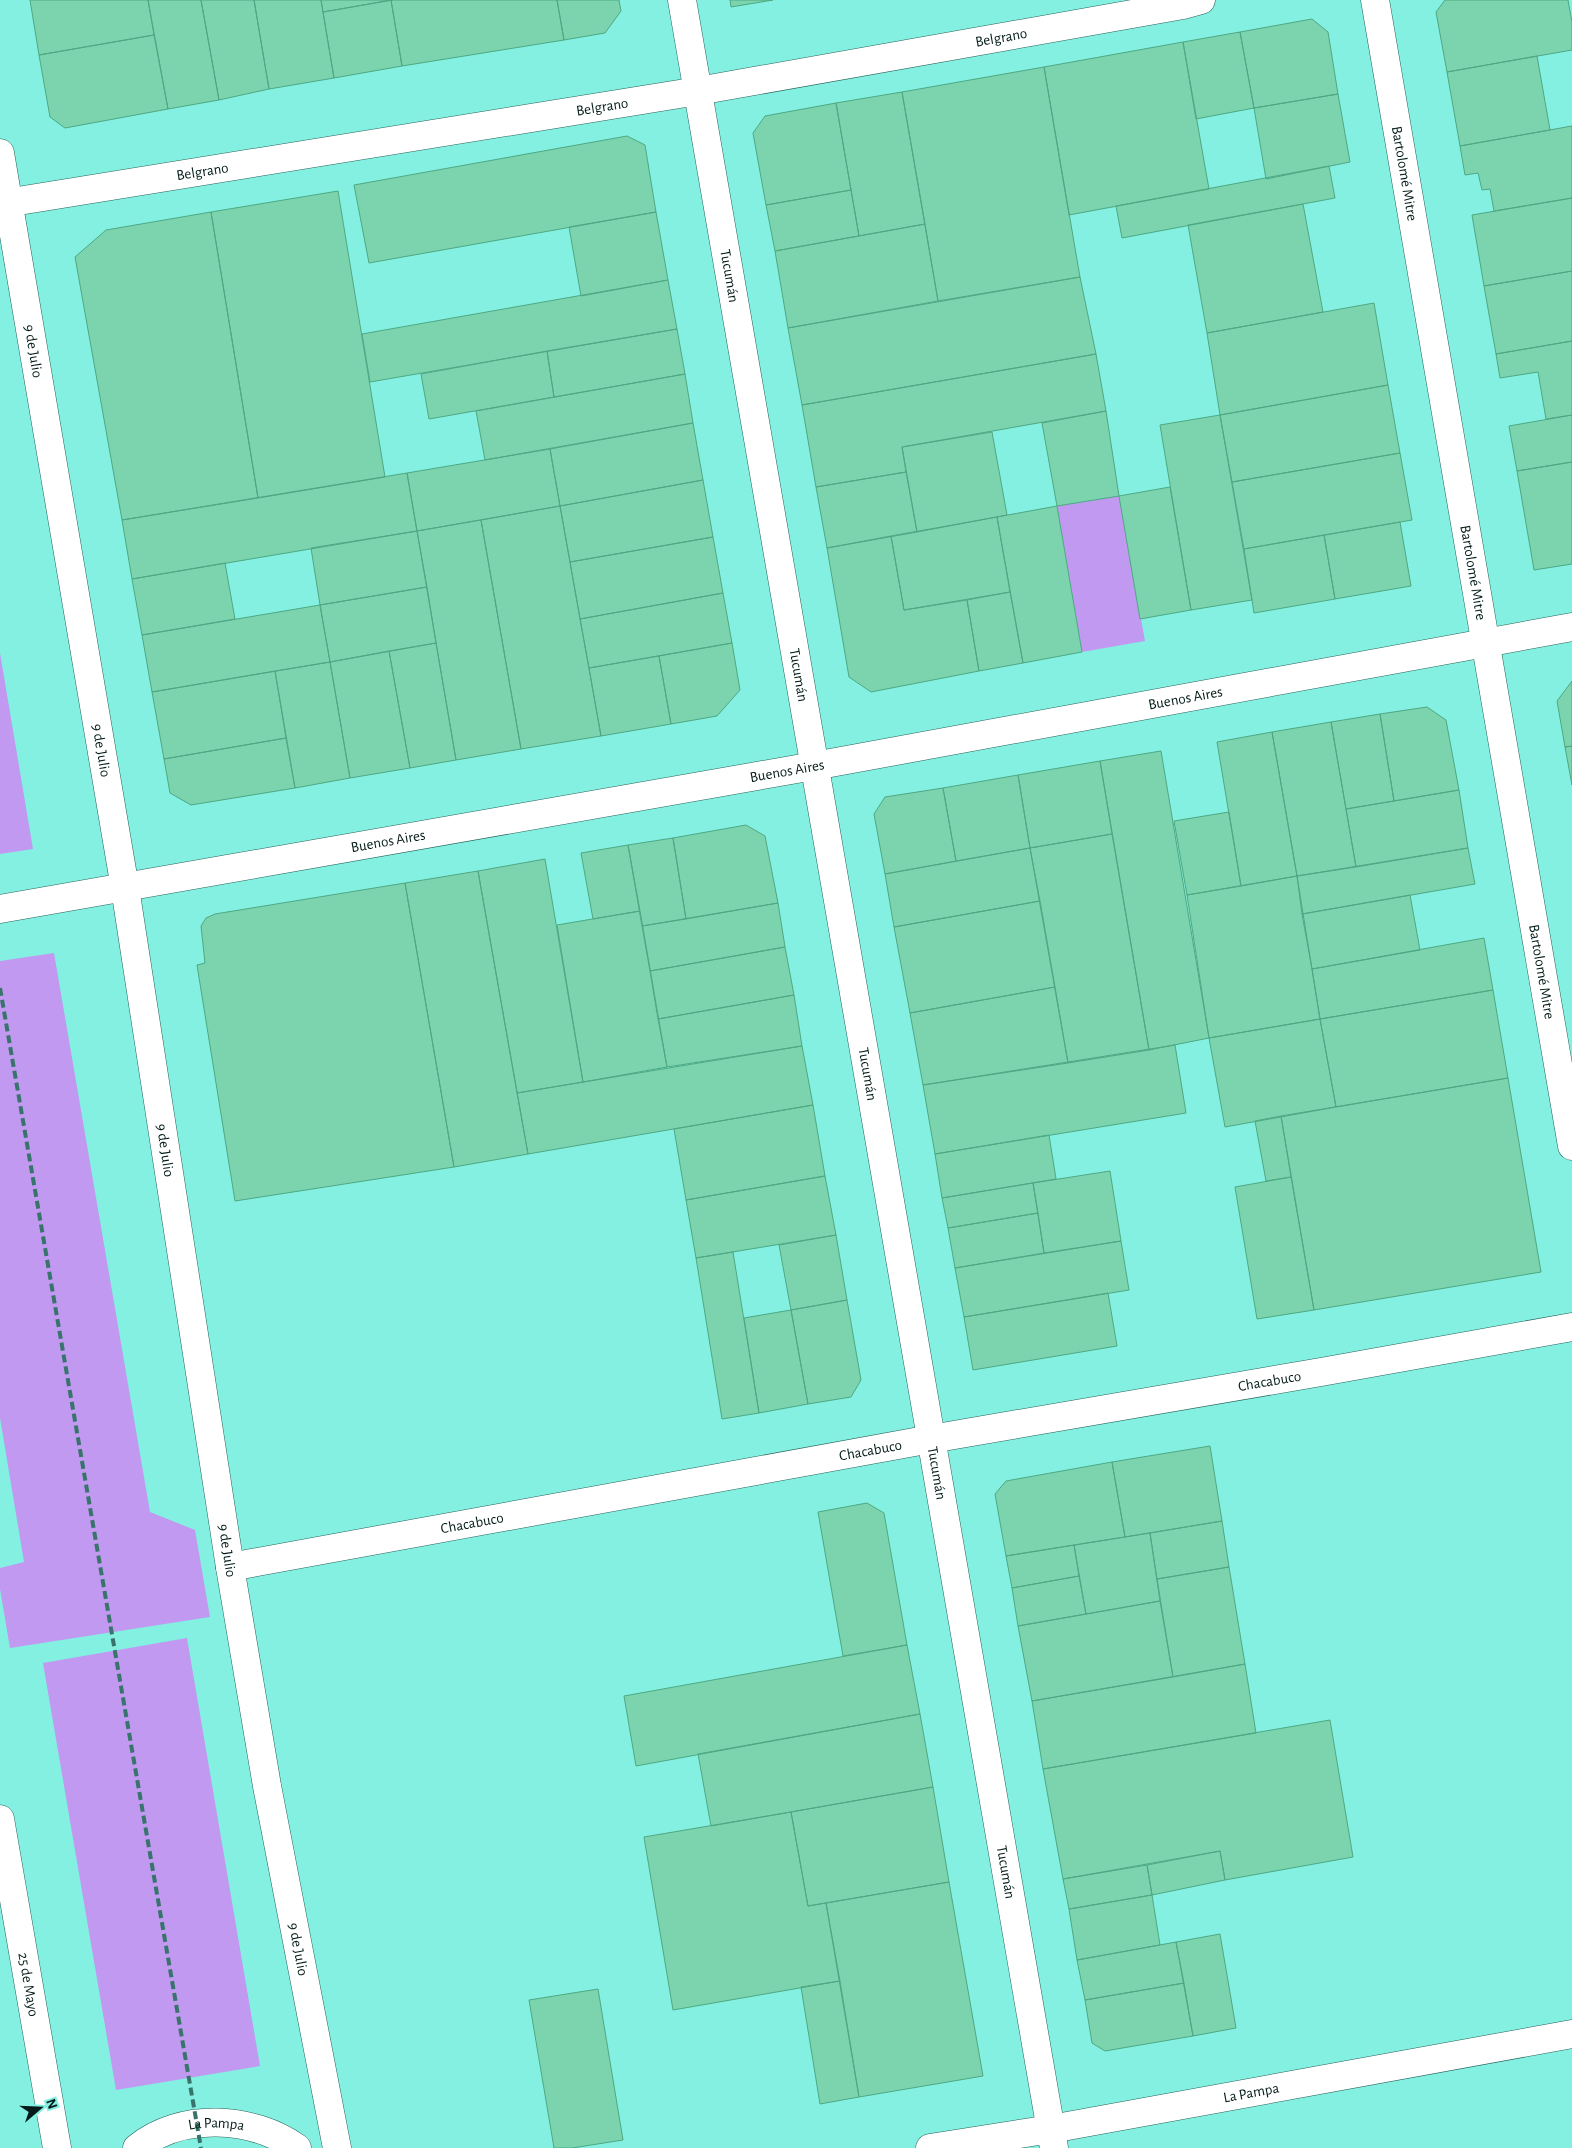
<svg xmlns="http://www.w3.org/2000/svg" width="1572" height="2148" font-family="'Alegreya Sans',sans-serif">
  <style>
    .green { fill: #c199f1 }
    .building { fill: #7bd4ad; stroke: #4ea883 }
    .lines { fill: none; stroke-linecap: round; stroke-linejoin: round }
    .street-casing { stroke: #27625a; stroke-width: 29 }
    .secondary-casing { stroke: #27625a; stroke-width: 29 }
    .street { stroke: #fff; stroke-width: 28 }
    .secondary { stroke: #fff; stroke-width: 28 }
    .rail { stroke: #39746c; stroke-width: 4; stroke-dasharray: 8 4; stroke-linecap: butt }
    .labels { text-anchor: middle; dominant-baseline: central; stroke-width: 4; stroke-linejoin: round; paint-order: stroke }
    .street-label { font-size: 15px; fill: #041c19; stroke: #83f0e1 }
  </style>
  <rect width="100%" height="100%" fill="#83f0e1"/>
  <path class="green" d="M1119 496 1145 641 1082 652 1057 506Z
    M0 653 33 849 0 854Z
    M54 953 150 1512 195 1530 210 1617 10 1648 0 1589V1568L24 1562 0 1418V961Z
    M187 1638 260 2066 116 2090 43 1663Z"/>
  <path class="building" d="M30 0H148L154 35 39 55Z
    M148 0H201L219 100 168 109Z
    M201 0H254L269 89 219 100Z
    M254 0H321L334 78 269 89Z
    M321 0H393L323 12Z
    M391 0H557L564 40 402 66Z
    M391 0 402 66 334 78 323 12Z
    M557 0H619L621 11 605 33 564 40Z
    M730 0H773L731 7Z
    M1445 0H1568L1572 22V50L1447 72 1436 12Z
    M1312 19 1328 32 1338 94 1254 108 1240 32Z
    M1240 32 1254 108 1196 119 1183 42Z
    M154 35 168 109 65 128 50 117 39 55Z
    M1183 42 1209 189 1069 215 1044 67Z
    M1537 56 1550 130 1460 146 1447 72Z
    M1044 67 1080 277 938 301 902 92Z
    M902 92 925 224 859 236 836 103Z
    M1338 94 1350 162 1266 179 1254 108Z
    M836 103 851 190 766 205 753 133 765 116Z
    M1572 126V198L1494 211 1490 189 1482 190 1478 173 1465 175 1460 146Z
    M627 136 645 145 656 212 369 263 354 185Z
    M1329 166 1335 198 1122 238 1116 206Z
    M851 190 859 236 775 251 766 205Z
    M338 191 385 477 258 498 211 212Z
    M1572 198V271L1484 286 1472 215Z
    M1303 204 1323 312 1207 333 1188 225Z
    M211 212 258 498 122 520 75 257 106 230Z
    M656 212 668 280 581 296 569 227Z
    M925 224 938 301 788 328 775 251Z
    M1572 271V341L1496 354 1484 286Z
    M1080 277 1096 354 802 405 788 328Z
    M668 280 677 329 370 382 362 334Z
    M1374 303 1388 385 1220 415 1207 333Z
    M677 329 685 374 554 397 547 351Z
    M1572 341V415L1546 419 1538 372 1500 378 1496 354Z
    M547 351 554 397 429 419 421 374Z
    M1096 354 1106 411 902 447 906 472 816 487 802 405Z
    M685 374 693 423 485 460 476 411Z
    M1388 385 1400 453 1232 482 1220 415Z
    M1106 411 1119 496 1057 506 1042 423Z
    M1220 415 1252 600 1191 610 1160 425Z
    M1572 415V462L1517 471 1509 426Z
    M693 423 703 480 560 506 550 449Z
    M992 432 1007 515 917 532 902 447Z
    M550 449 560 506 417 531 407 473Z
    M1400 453 1412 520 1244 549 1232 482Z
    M1572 462V564L1534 570 1517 471Z
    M906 472 917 532 827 548 816 487Z
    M407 473 417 531 132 579 122 520Z
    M703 480 713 537 570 562 560 506Z
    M1170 487 1191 610 1140 619 1119 496Z
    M560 506 601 736 521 749 481 520Z
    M1057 506 1082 652 1023 663 997 517Z
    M997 517 1010 592 904 610 891 536Z
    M481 520 521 749 456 760 417 531Z
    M1400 522 1411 586 1335 599 1324 535Z
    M417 531 427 587 320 605 311 548Z
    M1324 535 1335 599 1254 613 1244 549Z
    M891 536 904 610 967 600 979 671 871 692 849 677 827 548Z
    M713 537 723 593 580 619 570 562Z
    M225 563 235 619 142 635 132 579Z
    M427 587 436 643 330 662 320 605Z
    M1010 592 1023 663 979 671 967 600Z
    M723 593 732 643 589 668 580 619Z
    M320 605 330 662 152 692 142 635Z
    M436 643 456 760 410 768 389 651Z
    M732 643 740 690 717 716 671 724 659 656Z
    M389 651 410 768 350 778 330 662Z
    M659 656 671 724 601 736 589 668Z
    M330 662 350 778 295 788 275 671Z
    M275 671 286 738 164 759 152 692Z
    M1572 681V746L1565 747 1557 701Z
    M1427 707 1446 720 1459 790 1394 801 1380 714Z
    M1380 714 1394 801 1346 809 1331 722Z
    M1331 722 1356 867 1297 876 1272 732Z
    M1272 732 1297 876 1241 886 1217 742Z
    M286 738 295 788 191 805 170 793 164 759Z
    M1572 746V785L1565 747Z
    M1161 751 1209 1038 1149 1050 1100 761Z
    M1100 761 1112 834 1030 848 1018 775Z
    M1018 775 1030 848 956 861 943 788Z
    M943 788 956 861 885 874 874 814 885 797Z
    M1459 790 1468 848 1356 867 1346 809Z
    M1229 812 1241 886 1187 895 1174 821Z
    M746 825 765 836 778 903 686 919 673 838Z
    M1112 834 1149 1050 1068 1063 1030 848Z
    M673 838 686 919 642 926 628 845Z
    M628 845 640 911 593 919 581 853Z
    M1030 848 1040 901 894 927 885 874Z
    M1468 848 1475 884 1302 914 1297 876Z
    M545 859 583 1082 517 1093 478 871Z
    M478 871 528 1154 454 1167 405 883Z
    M1297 876 1320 1019 1209 1038 1187 895Z
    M405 883 454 1167 235 1201 197 965 205 963 201 926 206 918 215 914Z
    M1410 895 1420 950 1312 969 1302 914Z
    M1040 901 1055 987 910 1013 894 927Z
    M778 903 785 947 650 971 642 926Z
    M640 911 667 1067 583 1082 557 925Z
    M1484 938 1493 990 1320 1019 1312 969Z
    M785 947 794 995 658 1019 650 971Z
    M1055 987 1068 1063 923 1085 910 1013Z
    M1493 990 1508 1078 1336 1107 1320 1019Z
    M794 995 802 1046 667 1067 658 1019Z
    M1320 1019 1336 1107 1225 1127 1209 1038Z
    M1175 1045 1186 1113 935 1154 923 1085Z
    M802 1046 813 1105 528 1154 517 1093Z
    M1508 1078 1541 1272 1314 1310 1281 1116Z
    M813 1105 825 1176 686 1200 674 1129Z
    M1281 1116 1291 1177 1266 1181 1255 1121Z
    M1049 1135 1056 1179 942 1198 935 1154Z
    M1110 1171 1121 1241 1044 1253 1033 1183Z
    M825 1176 836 1235 696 1258 686 1200Z
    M1291 1177 1314 1310 1257 1319 1235 1187Z
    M1033 1183 1038 1213 948 1228 942 1198Z
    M1038 1213 1044 1253 955 1268 948 1228Z
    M836 1235 847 1300 791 1310 779 1245Z
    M1121 1241 1129 1290 964 1317 955 1268Z
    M733 1252 759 1413 722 1419 696 1258Z
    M1108 1293 1117 1346 973 1370 964 1317Z
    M847 1300 861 1380 851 1397 808 1404 791 1310Z
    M791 1310 808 1404 759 1413 744 1318Z
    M1210 1446 1222 1521 1125 1537 1112 1462Z
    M1112 1462 1125 1537 1006 1556 995 1494 1006 1481Z
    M867 1503 884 1513 907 1645 843 1656 818 1512Z
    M1222 1521 1229 1567 1157 1579 1150 1533Z
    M1150 1533 1160 1601 1086 1614 1074 1545Z
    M1074 1545 1079 1576 1012 1588 1006 1556Z
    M1229 1567 1245 1664 1173 1677 1157 1579Z
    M1079 1576 1086 1614 1018 1626 1012 1588Z
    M1160 1601 1173 1677 1032 1701 1018 1626Z
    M907 1645 920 1714 636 1766 624 1696Z
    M1245 1664 1256 1733 1043 1769 1032 1701Z
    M920 1714 933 1787 711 1826 698 1754Z
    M1330 1720 1353 1857 1225 1880 1220 1851 1063 1879 1043 1769Z
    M933 1787 949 1882 808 1906 791 1812Z
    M791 1812 808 1906 826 1903 840 1981 673 2010 644 1837Z
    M1220 1851 1225 1880 1152 1895 1147 1865Z
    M1147 1865 1152 1895 1069 1909 1063 1879Z
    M949 1882 983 2076 859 2097 826 1903Z
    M1152 1895 1160 1945 1077 1960 1069 1909Z
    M1220 1934 1236 2028 1193 2036 1176 1942Z
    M1176 1942 1184 1983 1085 2000 1077 1960Z
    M840 1981 859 2097 820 2104 801 1987Z
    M1184 1983 1193 2036 1105 2051 1092 2043 1085 2000Z
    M598 1989 623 2140 572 2148H554L529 2000Z"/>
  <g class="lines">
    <g class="street-casing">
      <g id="street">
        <path id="s1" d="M682 0 1054 2148"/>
        <path id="s2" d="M1375 0 1572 1146"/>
        <path id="s3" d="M0 204 698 91 1183 5 1201 0"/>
        <path id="s4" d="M0 909 814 766 1572 627"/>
        <path id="s5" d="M230 1567 931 1439 1321 1372 1572 1327"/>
        <path id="s6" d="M137 2148C181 2112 252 2116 297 2148"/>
        <path id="s7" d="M930 2148 1051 2129 1572 2034"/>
      </g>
    </g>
    <g class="secondary-casing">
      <g id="secondary">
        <path id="s8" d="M0 153 125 888 230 1567 267 1786 337 2148"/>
        <path id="s9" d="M0 1819 57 2148"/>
      </g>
    </g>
    <use href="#street" class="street"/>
    <use href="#secondary" class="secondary"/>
    <path class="rail" d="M0 988 201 2148"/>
  </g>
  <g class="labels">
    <g class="street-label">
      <text stroke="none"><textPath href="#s3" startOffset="1015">Belgrano</textPath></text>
      <text stroke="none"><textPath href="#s3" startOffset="610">Belgrano</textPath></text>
      <text stroke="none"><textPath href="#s3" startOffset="205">Belgrano</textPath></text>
      <text stroke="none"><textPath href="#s2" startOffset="176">Bartolomé Mitre</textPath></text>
      <text stroke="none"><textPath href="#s1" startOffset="280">Tucumán</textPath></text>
      <text stroke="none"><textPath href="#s8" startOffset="201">9 de Julio</textPath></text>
      <text stroke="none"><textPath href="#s2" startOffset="581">Bartolomé Mitre</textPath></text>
      <text stroke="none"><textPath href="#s1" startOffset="685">Tucumán</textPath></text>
      <text stroke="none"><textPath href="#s4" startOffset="1204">Buenos Aires</textPath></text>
      <text stroke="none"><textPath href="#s8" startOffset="606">9 de Julio</textPath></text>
      <text stroke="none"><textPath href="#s4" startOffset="799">Buenos Aires</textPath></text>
      <text stroke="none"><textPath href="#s4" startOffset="394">Buenos Aires</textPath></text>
      <text stroke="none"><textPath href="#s2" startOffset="986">Bartolomé Mitre</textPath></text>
      <text stroke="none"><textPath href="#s1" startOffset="1090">Tucumán</textPath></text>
      <text stroke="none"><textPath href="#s8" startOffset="1011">9 de Julio</textPath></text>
      <text stroke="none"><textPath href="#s5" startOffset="1056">Chacabuco</textPath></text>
      <text stroke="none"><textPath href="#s5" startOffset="651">Chacabuco</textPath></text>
      <text stroke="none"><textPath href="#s1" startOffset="1495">Tucumán</textPath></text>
      <text stroke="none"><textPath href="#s5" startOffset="246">Chacabuco</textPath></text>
      <text stroke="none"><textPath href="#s8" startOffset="1416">9 de Julio</textPath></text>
      <text stroke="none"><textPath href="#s1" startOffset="1900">Tucumán</textPath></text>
      <text stroke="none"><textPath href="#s8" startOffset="1821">9 de Julio</textPath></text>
      <text stroke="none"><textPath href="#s9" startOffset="168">25 de Mayo</textPath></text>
      <text stroke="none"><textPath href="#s7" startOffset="326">La Pampa</textPath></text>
      <text stroke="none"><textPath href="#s6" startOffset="85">La Pampa</textPath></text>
    </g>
  </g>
  <g transform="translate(40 2108) rotate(71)" stroke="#83f0e1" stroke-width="4" paint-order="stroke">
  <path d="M0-4L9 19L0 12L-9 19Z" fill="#041c19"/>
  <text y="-8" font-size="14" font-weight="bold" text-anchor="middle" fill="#041c19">N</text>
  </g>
</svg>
